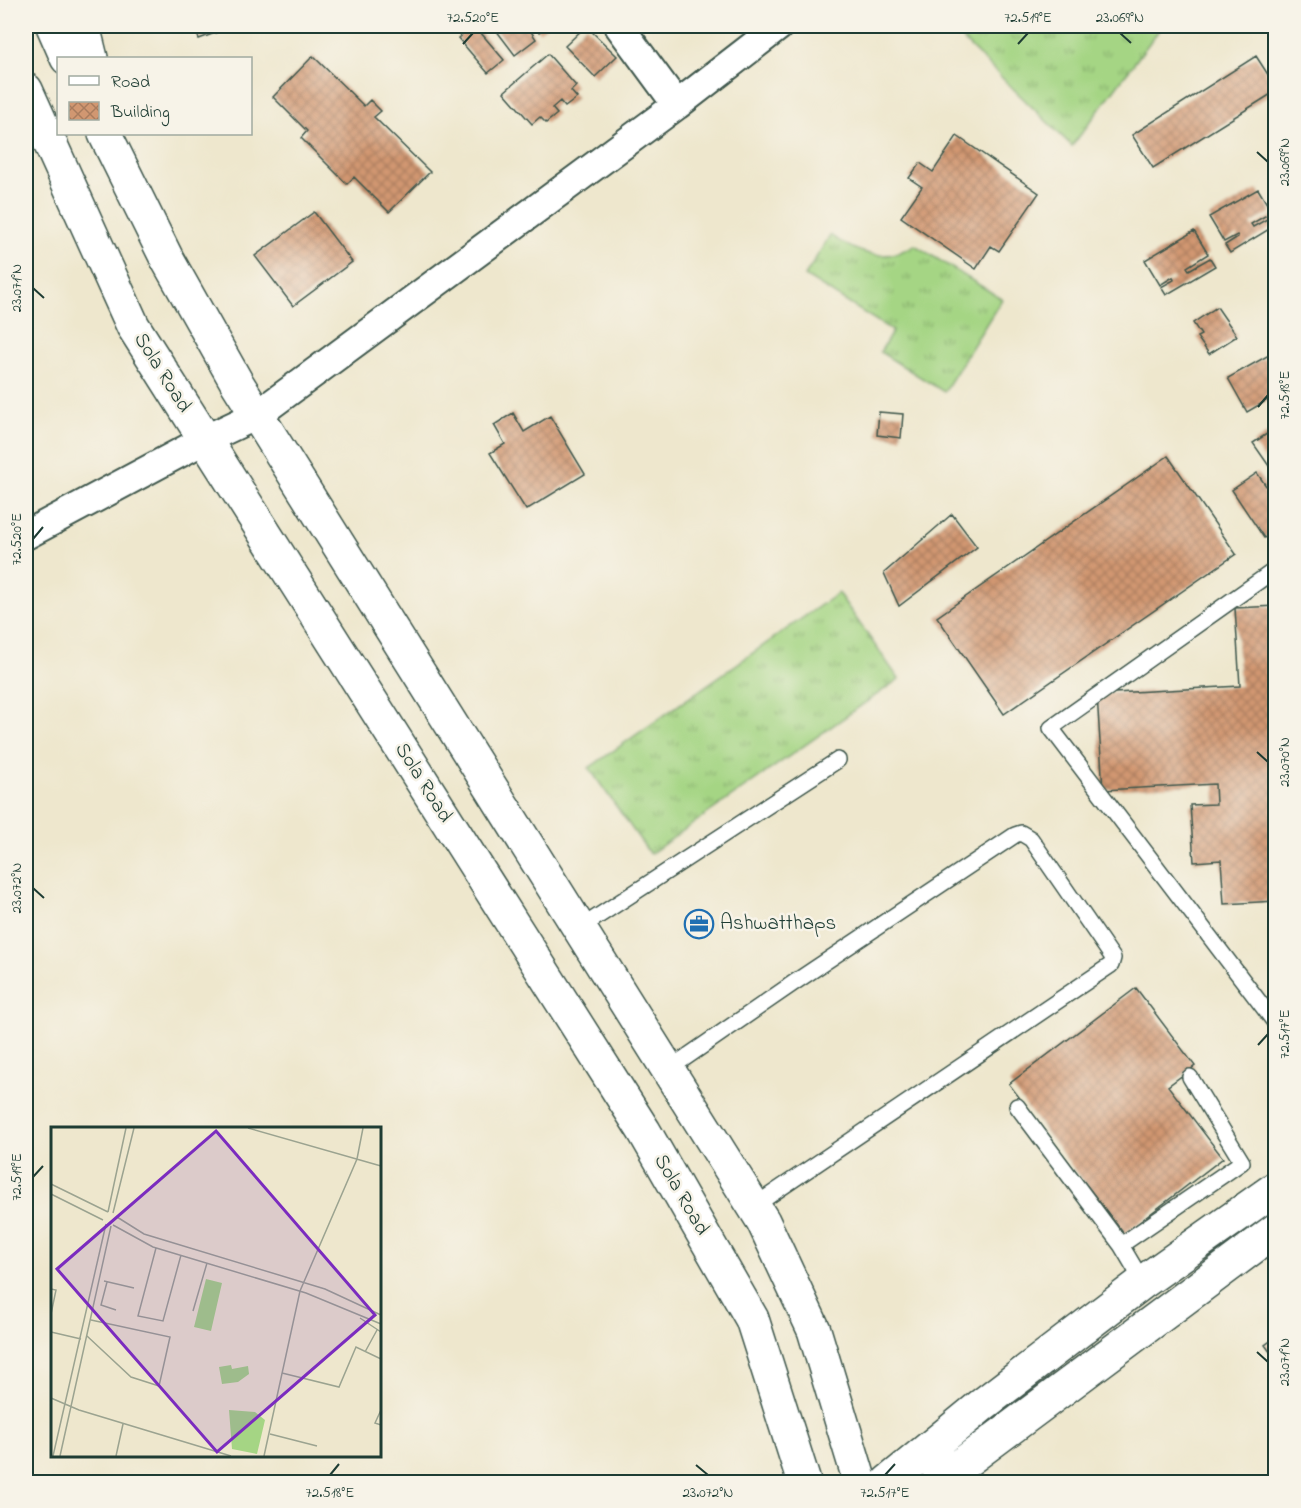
<svg xmlns="http://www.w3.org/2000/svg" width="1301" height="1508" font-family="'Indie Flower',sans-serif">
  <style>
    .grass { fill: url(#grass-tufts); stroke: #62895c; stroke-width: 1.5 }
    .building { fill: url(#building-cross-hatch) }
    .lines { fill: none; stroke-linecap: round; stroke-linejoin: round }
    .service-casing { stroke: #3e564b; stroke-width: 18 }
    .minor-casing { stroke: #3e564b; stroke-width: 32 }
    .tertiary-casing { stroke: #3e564b; stroke-width: 36 }
    .secondary-casing { stroke: #3e564b; stroke-width: 36 }
    .service { stroke: #fff; stroke-width: 15 }
    .minor { stroke: #fff; stroke-width: 28 }
    .tertiary { stroke: #fff; stroke-width: 33 }
    .secondary { stroke: #fff; stroke-width: 33 }
    .ticks { fill: none; stroke: #1f3d34; stroke-width: 2 }
    .labels { text-anchor: middle; dominant-baseline: central; stroke-width: 5; stroke-linejoin: round; paint-order: stroke }
    .street-label { font-size: 21px; fill: #1f3d34; stroke: #f7f3e8 }
    .poi-label { font-size: 21px; fill: #1f3d34; stroke: #f7f3e8; text-anchor: start }
    .inset-road { fill: none; stroke: #9ba390; stroke-width: 1.5 }
    .view { fill: #7b2cbf; fill-opacity: 0.15; stroke: #7b2cbf; stroke-width: 3 }
    .inset-edge { fill: none; stroke: #1f3d34; stroke-width: 3 }
    .neatline { fill: none; stroke: #1f3d34; stroke-width: 2 }
    .ticks-label { font-size: 15px; text-anchor: middle; fill: #1f3d34 }
  </style>
  <defs>
    <pattern id="grass-tufts" width="24" height="20" patternUnits="userSpaceOnUse" patternTransform="scale(1.5)"><rect width="24" height="20" fill="#a5d584"/><path d="M3 7l-1-3M5 7V3M7 7l1-3M15 17l-1-3M17 17v-4M19 17l1-3" fill="none" stroke="#86ae6d"/></pattern>
    <pattern id="building-cross-hatch" width="8" height="8" patternUnits="userSpaceOnUse" patternTransform="scale(1.5)"><rect width="8" height="8" fill="#d19771"/><path d="M0 0l8 8M0 8l8-8" fill="none" stroke="#a97c5e"/></pattern>
  </defs>
  <rect width="100%" height="100%" fill="#f7f3e8"/>
  <filter id="ink" filterUnits="userSpaceOnUse"><feTurbulence type="fractalNoise" baseFrequency=".0167" numOctaves="2"/><feDisplacementMap in="SourceGraphic" scale="12" xChannelSelector="R" yChannelSelector="G"/><feConvolveMatrix kernelMatrix="1 2 1 2 8 2 1 2 1" color-interpolation-filters="sRGB"/></filter>
  <filter id="wash" filterUnits="userSpaceOnUse"><feTurbulence type="fractalNoise" baseFrequency=".008" numOctaves="4" result="noise"/><feDisplacementMap in="SourceGraphic" scale="24" xChannelSelector="R" yChannelSelector="G"/><feGaussianBlur stdDeviation="1.35" result="paint"/><feColorMatrix in="noise" values="0 0 0 0 0 0 0 0 0 0 0 0 0 0 0 0 0 1.4 0 .05"/><feComposite in="paint" operator="in"/></filter>
  <g filter="url(#wash)">
    <rect width="100%" height="100%" fill="#eee7cd"/>
    <path class="grass" d="M957 26H1162L1072 146 959 36Z
      M830 235C848 247 870 259 893 254 900 253 908 248 915 245L1002 299 944 392 880 352 893 331 805 276Z
      M838 593 899 679 650 854 589 768Z"/>
    <g id="blocks">
      <path class="building" d="M194 26H234L199 39Z
        M473 26H475L504 60 488 73 458 38Z
        M493 26H547L539 32 535 26 530 30 536 39 515 55Z
        M586 26 617 56 595 77 565 46Z
        M548 54 576 86 571 91 577 98 565 107 560 101 552 108 557 114 546 123 540 117 532 124 504 92Z
        M313 56 364 106 370 100 381 111 374 117 430 172 389 212 354 177 347 184 301 138 307 131 273 97Z
        M1256 56 1276 87V91L1153 168 1132 135Z
        M957 136 1039 193 999 251 991 246 976 269 901 217 922 187 909 178 920 163 933 172Z
        M1258 189 1272 212 1251 224 1253 227 1274 215 1276 225 1230 253 1225 245 1238 237 1237 235 1224 242 1209 217Z
        M314 212 352 262 293 306 255 256Z
        M1194 231 1208 254 1187 267 1189 270 1210 258 1215 266 1166 295 1161 287 1174 280 1173 277 1160 285 1145 260Z
        M1217 307 1237 336 1209 354 1197 337 1201 335 1193 323Z
        M1276 351V395L1247 412 1228 378Z
        M879 412 903 414 901 438 877 435Z
        M513 413 524 432 550 416 585 474 526 510 490 453 505 444 494 425Z
        M1276 428V476L1253 443Z
        M1168 456 1236 554 1004 714 937 617Z
        M1257 473 1276 500V530L1264 538 1232 490Z
        M952 514 977 547 899 606 884 573Z
        M1276 606V901L1224 904 1221 860 1194 862 1190 805 1216 804 1215 784 1103 790 1097 694 1240 686 1235 608Z
        M1136 988 1195 1066 1168 1086 1223 1158 1124 1234 1009 1084Z
        M1276 1337V1360L1265 1345Z"/>
    </g>
  </g>
  <g filter="url(#ink)">
    <use href="#blocks" fill-opacity="0" stroke="#3e564b" stroke-width="1.5"/>
    <g class="lines">
      <g class="service-casing">
        <path id="service" d="M1276 569 1051 728 1276 1024
          M580 928 838 760
          M669 1069 795 982 1015 835 1021 833 1031 839 1113 958 1111 965 754 1206
          M1017 1106 1121 1245 1143 1282
          M1121 1245 1242 1162 1190 1077"/>
      </g>
      <g class="minor-casing">
        <path id="minor" d="M619 26 677 105
          M26 535 204 440 257 415 677 105 779 26"/>
      </g>
      <g class="tertiary-casing">
        <path id="tertiary" d="M888 1482 982 1405 1143 1282 1276 1188
          M938 1482 1276 1230"/>
      </g>
      <g class="secondary-casing">
        <path id="secondary" d="M53 26 67 58
          M83 26 91 58
          M26 90 133 326 644 1131 752 1319 804 1482
          M105 134 167 259 237 383 763 1221 814 1330 860 1482"/>
      </g>
      <use href="#service" class="service"/>
      <use href="#minor" class="minor"/>
      <use href="#tertiary" class="tertiary"/>
      <use href="#secondary" class="secondary"/>
    </g>
  </g>
  <path class="ticks" d="M1120 33 1131 43M463 44 473 33M1018 44 1028 33M1257 152 1268 162M33 288 44 298M1258 407 1268 395M33 539 43 527M1257 752 1268 762M33 888 44 898M1258 1045 1268 1034M33 1177 43 1166M1257 1352 1268 1362M696 1465 708 1475M330 1475 339 1464M885 1475 895 1464"/>
  <defs>
    <g id="office-ring" transform="scale(1.5)"><circle r="9.5" fill="#f7f3e8" stroke="#1f6fb2" stroke-width="1.5"/><path d="M-6-3h4V-5.5h4V-3h4V5H-6ZM-1-4.5V-3h2v-1.5ZM-6 0V1H6V0Z" fill="#1f6fb2"/></g>
  </defs>
  <g fill-rule="evenodd">
    <use href="#office-ring" x="699" y="924"/>
  </g>
  <g class="labels">
    <g class="street-label">
      <text transform="translate(162 373) rotate(58)">Sola Road</text>
      <text transform="translate(423 783) rotate(58)">Sola Road</text>
      <text transform="translate(681 1195) rotate(60)">Sola Road</text>
    </g>
    <g class="poi-label">
      <text x="720" y="924">Ashwatthaps</text>
    </g>
  </g>
  <g transform="translate(51 1127)">
    <rect width="330" height="330" fill="#eee7cd"/>
    <path d="M155 152 171 156 160 204 143 200ZM180 238 181 242 197 239 198 247 187 255 171 257 168 240ZM178 283 204 285 214 293 206 327 181 322Z" fill="#a5d584"/>
    <path class="inset-road" d="M197 1 330 39M0 57 57 85M0 67 52 93M57 85 75 1M62 86 83 1M66 90 93 107 274 162 330 188M62 98 102 120 255 166 330 197M105 121 87 189 112 194 130 128M53 154 83 161M56 155 50 178 65 183M0 162 5 163 0 187M142 184 156 136M309 191 330 205M0 205 30 212M36 209 80 250 108 259 119 210 40 193M314 225 326 203M231 246 288 260 305 220 330 232M0 271 28 283 180 329M330 283 324 296 330 298M219 307 266 319M2 329 55 97M9 329 60 99M65 329 72 297M213 329 249 164 306 32 312 1"/>
    <path class="view" d="M165 4 324 188 166 325 6 142Z"/>
    <rect width="330" height="330" class="inset-edge"/>
  </g>
  <rect width="1301" height="1508" fill="none" stroke="#f7f3e8" stroke-width="66"/>
  <rect x="57" y="57" width="195" height="78" fill="#f7f3e8" stroke="#a1aaa0" stroke-width="1.5"/>
  <rect x="69" y="76" width="30" height="9" fill="#ffffff" stroke="#a1aaa0" stroke-width="1.5"/>
  <text x="111" y="87" font-size="18" fill="#1f3d34">Road</text>
  <rect x="69" y="102" width="30" height="18" fill="url(#building-cross-hatch)" stroke="#a1aaa0" stroke-width="1.5"/>
  <text x="111" y="117" font-size="18" fill="#1f3d34">Building</text>
  <rect x="33" y="33" width="1235" height="1442" class="neatline"/>
  <g class="ticks-label">
    <text x="473" y="22">72.520°E</text>
    <text x="1028" y="22">72.519°E</text>
    <text x="1120" y="22">23.069°N</text>
    <text transform="translate(1284 162) rotate(-90)" y="5">23.069°N</text>
    <text transform="translate(16 288) rotate(-90)" y="5">23.071°N</text>
    <text transform="translate(1284 395) rotate(-90)" y="5">72.518°E</text>
    <text transform="translate(16 539) rotate(-90)" y="5">72.520°E</text>
    <text transform="translate(1284 762) rotate(-90)" y="5">23.070°N</text>
    <text transform="translate(16 888) rotate(-90)" y="5">23.072°N</text>
    <text transform="translate(1284 1034) rotate(-90)" y="5">72.517°E</text>
    <text transform="translate(16 1177) rotate(-90)" y="5">72.519°E</text>
    <text transform="translate(1284 1362) rotate(-90)" y="5">23.071°N</text>
    <text x="330" y="1497">72.518°E</text>
    <text x="708" y="1497">23.072°N</text>
    <text x="885" y="1497">72.517°E</text>
  </g>
</svg>
